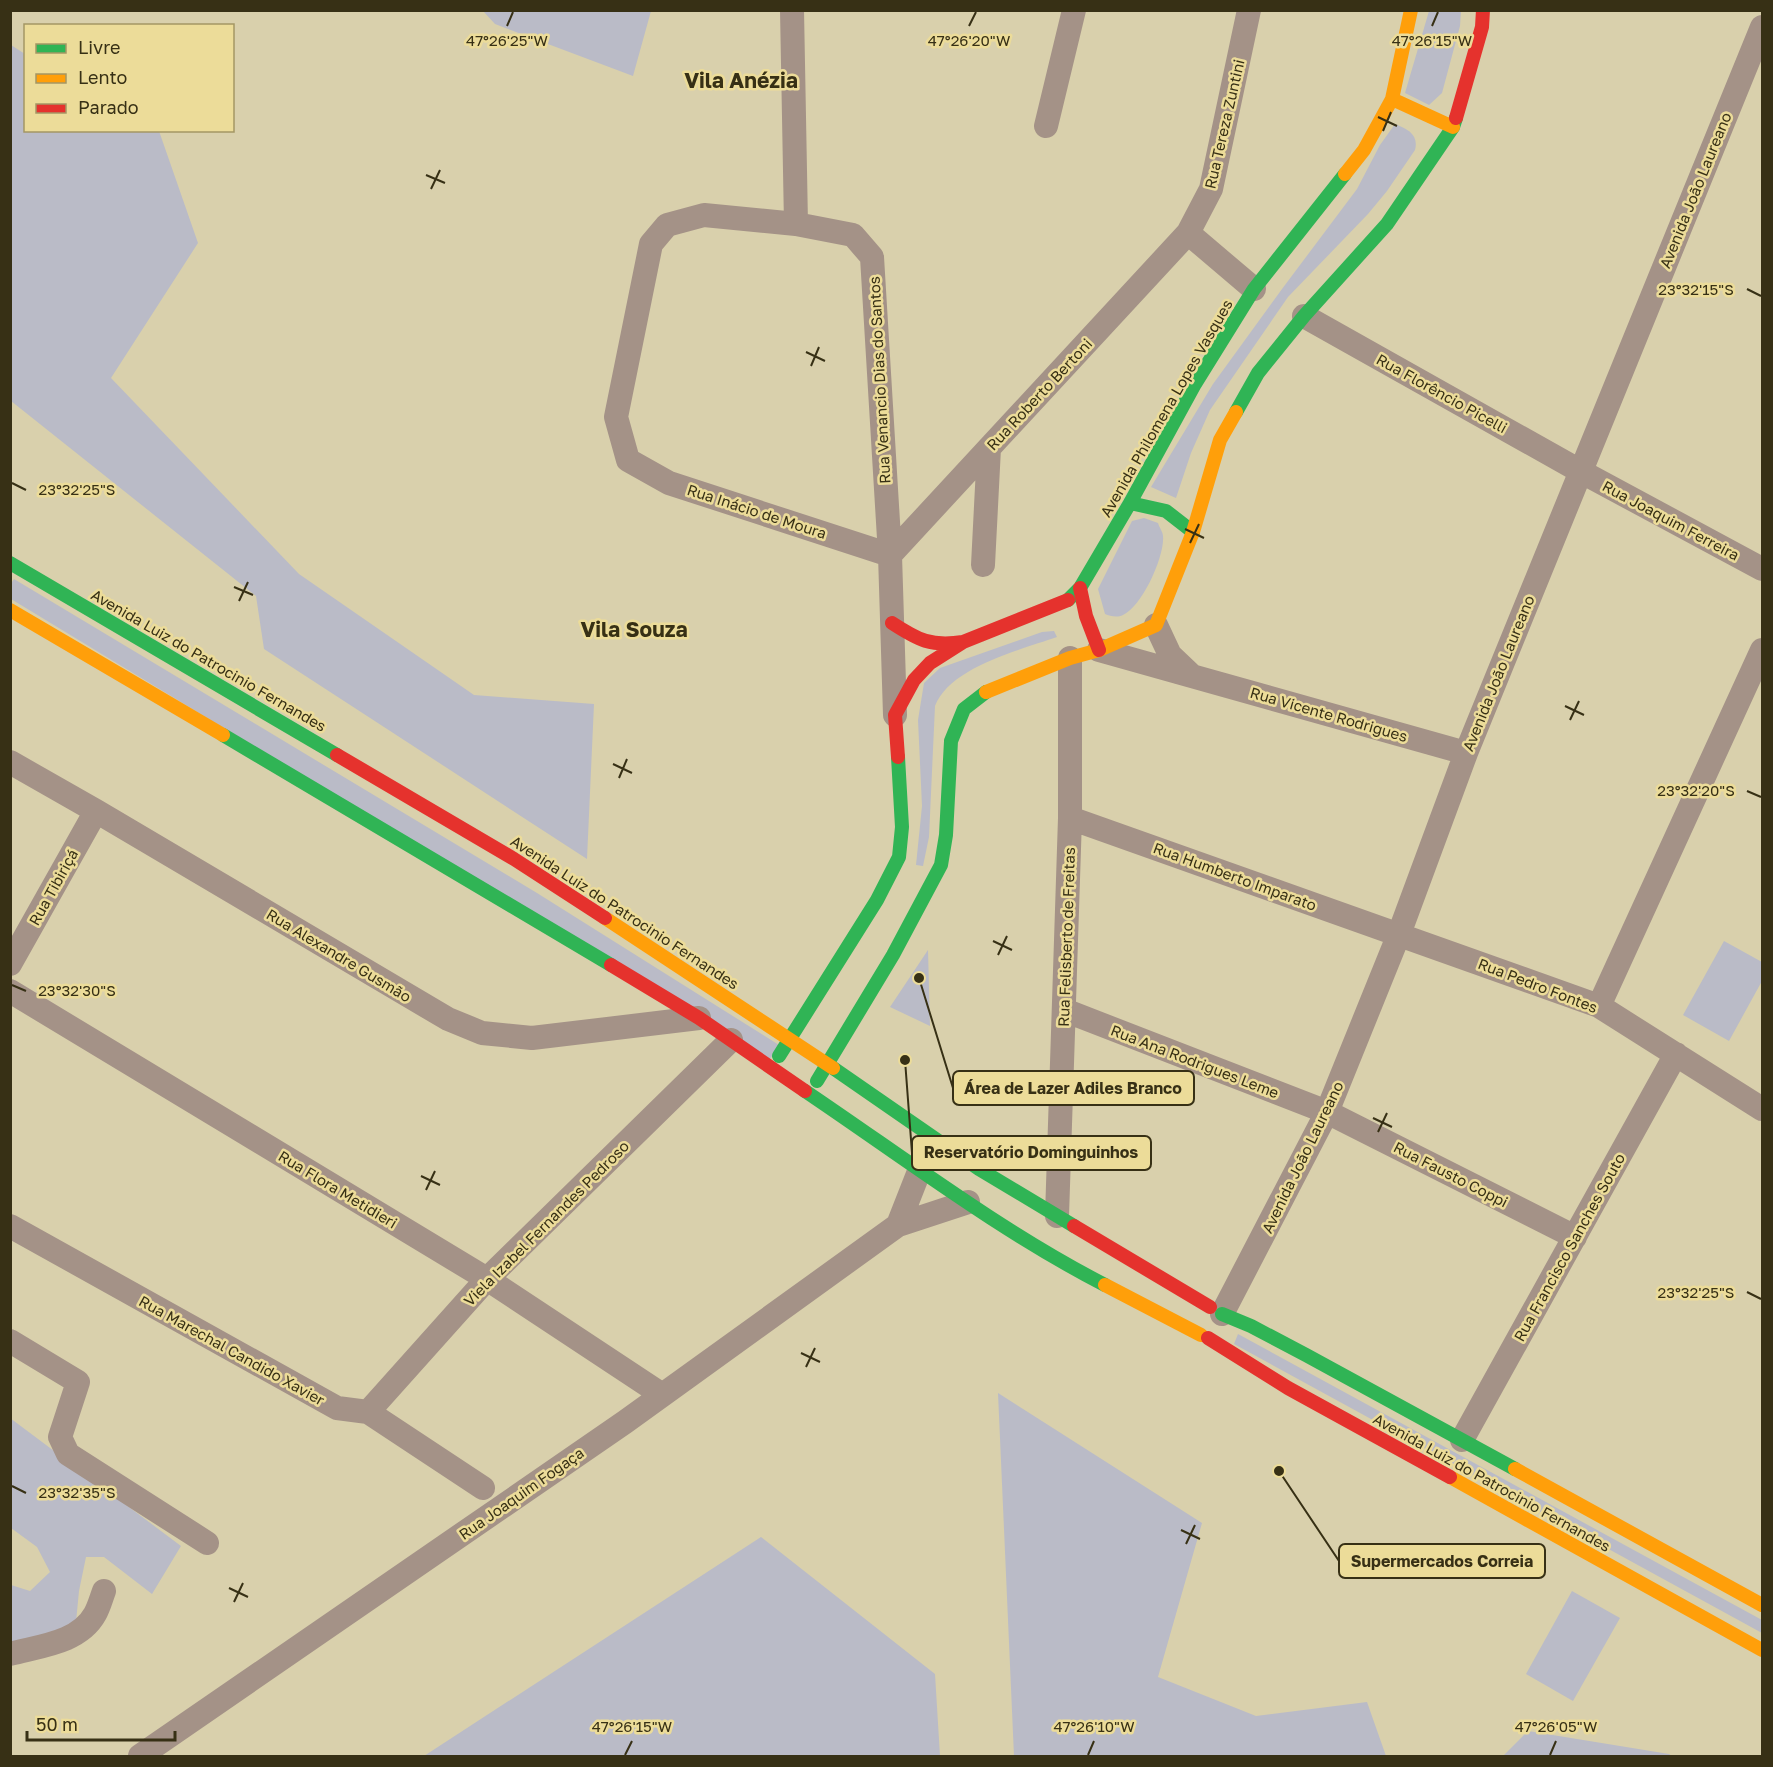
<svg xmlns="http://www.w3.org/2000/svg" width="1773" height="1767" font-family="'Golos Text',sans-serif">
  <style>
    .green { fill: #babbc7 }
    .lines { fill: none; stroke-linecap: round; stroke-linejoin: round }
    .street { stroke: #a49287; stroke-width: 24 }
    .fast { stroke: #30b455; stroke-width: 14 }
    .slow { stroke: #ff9f0a; stroke-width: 14 }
    .jam { stroke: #e5322d; stroke-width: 14 }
    .ticks { fill: none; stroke: #373015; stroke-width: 2 }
    .labels { text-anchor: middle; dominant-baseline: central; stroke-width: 5; stroke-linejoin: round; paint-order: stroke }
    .street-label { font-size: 15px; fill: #373015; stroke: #ecdc99 }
    .district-label { font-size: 21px; font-weight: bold; fill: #373015; stroke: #ecdc99 }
    .ticks-label { font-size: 15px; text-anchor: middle; fill: #373015; stroke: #ecdc99; stroke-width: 5; stroke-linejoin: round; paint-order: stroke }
    .leader { fill: none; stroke: #373015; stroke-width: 2 }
    .callout-dot { fill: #373015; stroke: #ecdc99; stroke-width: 2 }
    .callout { fill: #ecdc99; stroke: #373015; stroke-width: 2 }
    .callout-label { font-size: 16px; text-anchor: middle; font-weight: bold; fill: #373015 }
  </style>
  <rect width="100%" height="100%" fill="#d9d0ac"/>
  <path class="green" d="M483 11H651L633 76 495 24Z
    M1429 11H1461L1460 26 1442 93 1429 105 1405 93Z
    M11 45 25 54 26 130 159 131 198 243 111 378 299 574 474 695 594 704 587 859 264 649 256 596 11 401Z
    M1395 124C1408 129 1419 135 1415 150L1387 191 1368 214 1288 297 1210 410 1191 453 1176 498 1151 487 1213 384 1282 289 1357 189 1380 145Z
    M1144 518 1158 523C1159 527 1163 532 1163 536 1165 556 1142 607 1123 615 1117 618 1110 616 1105 614L1098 589 1132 521Z
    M14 579 537 893 779 1045 770 1059 11 599 10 585Z
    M1054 631 1057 637C1020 650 950 667 935 706L929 837 923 866 916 865 922 806 918 720 924 683 940 668 1042 632Z
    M1724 941 1762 962V981L1729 1041 1683 1015Z
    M928 950 930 1026 890 1007Z
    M1238 1334 1762 1620V1633L1234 1344Z
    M998 1393 1202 1523 1158 1677 1256 1716 1367 1702 1386 1756H1014Z
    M10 1418 181 1546 152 1594 104 1557H86L79 1591 76 1622 47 1634 11 1642V1585L30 1591 50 1572 37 1547 11 1528Z
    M761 1537 935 1674 940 1756H424Z
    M1572 1591 1620 1618 1573 1701 1526 1674Z
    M1528 1731 1669 1754 1672 1756H1503Z"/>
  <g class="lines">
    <path class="street" d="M792 10 796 224
      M1046 126 1074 10
      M1188 233 1254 289
      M1304 316 1580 471 1762 569
      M983 565 989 448
      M1156 625 1170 655 1190 674
      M1099 650 1466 753
      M895 715 890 555 872 257 853 235 796 224 704 215 667 225 651 244 616 417 628 460 669 483 890 555 1188 233 1211 189 1249 10
      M10 762 96 811 448 1019 482 1033 532 1038 699 1018
      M1070 818 1599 1006 1762 1109
      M10 964 96 811
      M10 991 487 1279 661 1394
      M1599 1006 1762 650
      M1064 1010 1327 1112 1575 1237
      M1057 1216 1070 818V658
      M898 1225 920 1169
      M10 1226 337 1408 368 1412 483 1488
      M1222 1314 1327 1112 1399 934 1466 753 1762 27
      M10 1341 78 1382 60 1437 68 1454 207 1543
      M368 1412 487 1279 731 1040
      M1462 1440 1676 1054
      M10 1654C39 1646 79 1643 95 1614 99 1607 101 1599 104 1591
      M140 1756 625 1422 898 1225 968 1202"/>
    <path class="fast" d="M1236 412 1258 373 1304 316 1387 224 1453 127 1456 118
      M1130 503 1166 511 1193 532
      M10 563 337 755
      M1068 600 1080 588 1130 503 1195 384 1254 289 1345 174
      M223 735 611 965
      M779 1056 877 900 899 857 902 827 898 757
      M833 1068 979 1169 1074 1226
      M817 1081 893 955 941 865 946 835 951 741 964 709 986 692
      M805 1091C903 1157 1000 1231 1105 1285
      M1222 1314 1251 1326 1306 1355 1515 1469"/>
    <path class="slow" d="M1392 99 1453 127
      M1345 174 1364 150 1392 99 1411 10
      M10 610 223 735
      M986 692 1070 658 1099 650 1156 625 1193 532 1220 440 1236 412
      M605 918 833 1068
      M1105 1285 1201 1335
      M1515 1469 1762 1605
      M1450 1477 1762 1650"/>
    <path class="jam" d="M1456 118 1482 27 1483 10
      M1080 588 1086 616 1099 650
      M892 623C918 640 931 647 963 642
      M337 755 514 859 605 918
      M898 757 895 715 914 680 930 663 963 642 1068 600
      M611 965 699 1018 805 1091
      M1074 1226 1210 1307
      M1208 1338 1288 1388 1450 1477"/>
  </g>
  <path class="ticks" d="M507 26 513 12M969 26 976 12M1432 26 1438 12M1378 117 1397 126M1383 131 1391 112M426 175 445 183M431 189 440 170M1747 289 1761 296M806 352 825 361M811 366 819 347M12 483 26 490M1185 529 1204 538M1190 543 1199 524M234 587 253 595M239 601 248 582M1565 706 1584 715M1570 720 1579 701M613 764 632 773M619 778 627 759M1747 791 1761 797M993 941 1012 950M998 955 1007 936M12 985 26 991M1373 1118 1392 1127M1378 1132 1387 1113M421 1176 440 1185M426 1190 435 1171M1747 1292 1761 1299M801 1353 820 1362M806 1367 815 1348M12 1486 26 1493M1181 1530 1200 1539M1186 1544 1195 1525M229 1588 248 1597M234 1602 243 1583M625 1755 632 1741M1088 1755 1094 1741M1550 1755 1556 1741"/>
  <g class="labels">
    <g class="street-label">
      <text transform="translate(1224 124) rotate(-77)">Rua Tereza Zuntini</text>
      <text transform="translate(1695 190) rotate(-68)">Avenida João Laureano</text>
      <text transform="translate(879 380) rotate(-93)">Rua Venancio Dias do Santos</text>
      <text transform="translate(1442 393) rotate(29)">Rua Florêncio Picelli</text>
      <text transform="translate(1039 394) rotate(-47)">Rua Roberto Bertoni</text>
      <text transform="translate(1166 408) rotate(-60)">Avenida Philomena Lopes Vasques</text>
      <text transform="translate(757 511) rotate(18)">Rua Inácio de Moura</text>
      <text transform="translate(1671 520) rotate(28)">Rua Joaquim Ferreira</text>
      <text transform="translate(209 660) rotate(30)">Avenida Luiz do Patrocinio Fernandes</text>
      <text transform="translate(1498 673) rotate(-68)">Avenida João Laureano</text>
      <text transform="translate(1329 714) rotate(16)">Rua Vicente Rodrigues</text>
      <text transform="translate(1235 876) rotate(20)">Rua Humberto Imparato</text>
      <text transform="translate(53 887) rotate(-61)">Rua Tibiriçá</text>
      <text transform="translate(625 912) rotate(33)">Avenida Luiz do Patrocinio Fernandes</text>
      <text transform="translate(1066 937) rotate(-88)">Rua Felisberto de Freitas</text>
      <text transform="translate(339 955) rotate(31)">Rua Alexandre Gusmão</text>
      <text transform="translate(1538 985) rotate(21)">Rua Pedro Fontes</text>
      <text transform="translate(1195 1061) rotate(21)">Rua Ana Rodrigues Leme</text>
      <text transform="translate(1302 1157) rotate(-64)">Avenida João Laureano</text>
      <text transform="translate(1451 1174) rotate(27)">Rua Fausto Coppi</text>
      <text transform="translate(338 1189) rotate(31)">Rua Flora Metidieri</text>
      <text transform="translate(546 1223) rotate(-45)">Viela Izabel Fernandes Pedroso</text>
      <text transform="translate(1569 1247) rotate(-61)">Rua Francisco Sanches Souto</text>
      <text transform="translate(232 1350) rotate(29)">Rua Marechal Candido Xavier</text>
      <text transform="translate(1492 1482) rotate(29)">Avenida Luiz do Patrocinio Fernandes</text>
      <text transform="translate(521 1493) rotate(-35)">Rua Joaquim Fogaça</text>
    </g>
    <g class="district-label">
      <text x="741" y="80">Vila Anézia</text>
      <text x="634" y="629">Vila Souza</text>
    </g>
  </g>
  <g class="ticks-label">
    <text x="507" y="46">47°26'25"W</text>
    <text x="969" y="46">47°26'20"W</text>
    <text x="1432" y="46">47°26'15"W</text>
    <text x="1696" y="295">23°32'15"S</text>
    <text x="77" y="495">23°32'25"S</text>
    <text x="1696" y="796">23°32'20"S</text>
    <text x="77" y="996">23°32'30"S</text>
    <text x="1696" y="1298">23°32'25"S</text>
    <text x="77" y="1498">23°32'35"S</text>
    <text x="632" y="1732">47°26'15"W</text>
    <text x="1094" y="1732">47°26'10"W</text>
    <text x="1556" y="1732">47°26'05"W</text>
  </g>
  <path class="leader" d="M919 978L953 1088M905 1060L912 1153M1279 1471L1339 1561"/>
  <g class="callout-dot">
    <circle cx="919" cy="978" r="6"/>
    <circle cx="905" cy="1060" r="6"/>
    <circle cx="1279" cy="1471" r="6"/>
  </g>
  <g class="callout">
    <rect x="953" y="1071" width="241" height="34" rx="6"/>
    <rect x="912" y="1136" width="239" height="34" rx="6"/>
    <rect x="1339" y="1544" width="206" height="34" rx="6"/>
  </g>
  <g class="callout-label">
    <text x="1073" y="1094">Área de Lazer Adiles Branco</text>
    <text x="1031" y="1158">Reservatório Dominguinhos</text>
    <text x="1442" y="1567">Supermercados Correia</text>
  </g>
  <rect width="1773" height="1767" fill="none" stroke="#373015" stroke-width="24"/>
  <rect x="24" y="24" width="210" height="108" fill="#ecdc99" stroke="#a49764" stroke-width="1.5"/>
  <rect x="36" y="44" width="30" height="9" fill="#30b455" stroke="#a49764" stroke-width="1.5"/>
  <text x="78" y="54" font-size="18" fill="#373015">Livre</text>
  <rect x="36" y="74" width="30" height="9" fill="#ff9f0a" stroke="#a49764" stroke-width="1.5"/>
  <text x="78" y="84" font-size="18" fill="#373015">Lento</text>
  <rect x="36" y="104" width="30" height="9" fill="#e5322d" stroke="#a49764" stroke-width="1.5"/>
  <text x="78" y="114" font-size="18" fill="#373015">Parado</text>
  <path d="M27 1731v9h148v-9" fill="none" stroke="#373015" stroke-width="3"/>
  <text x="36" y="1731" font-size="18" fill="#373015" stroke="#ecdc99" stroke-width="4.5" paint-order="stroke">50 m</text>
</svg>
